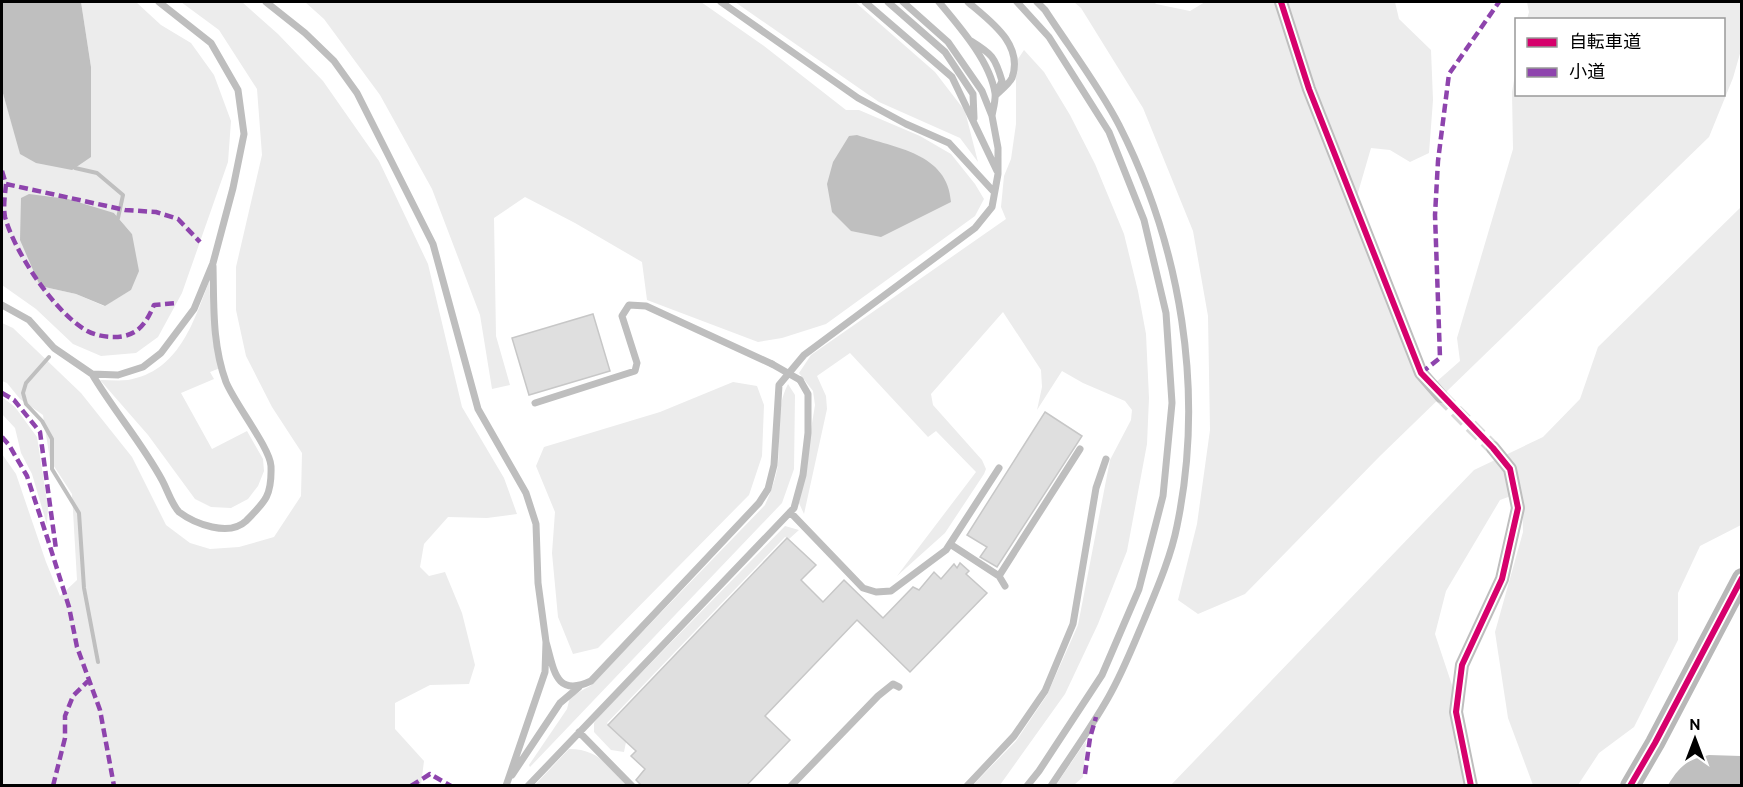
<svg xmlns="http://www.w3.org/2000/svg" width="1743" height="787" font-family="Cabin,'Noto Sans JP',sans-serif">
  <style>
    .green { fill: #ececec; fill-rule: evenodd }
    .water { fill: #bfbfbf }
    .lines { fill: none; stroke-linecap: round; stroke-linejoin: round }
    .stream { stroke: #bfbfbf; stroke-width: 4 }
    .building { fill: #dfdfdf; stroke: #c7c7c7; stroke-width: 1.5 }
    .street-tunnel { stroke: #d9d9d9; stroke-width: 14; stroke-dasharray: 14 7; stroke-linecap: butt }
    .lane { stroke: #bebebe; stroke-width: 7 }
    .street { stroke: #bebebe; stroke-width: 14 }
    .secondary { stroke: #b8b8b8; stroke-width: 20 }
    .lane-bridge { stroke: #bebebe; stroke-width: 7 }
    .quiet { stroke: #8e44ad; stroke-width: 4.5; stroke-dasharray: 9 4.5; stroke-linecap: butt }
    .cycleway-casing { stroke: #fff; stroke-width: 10 }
    .cycleway { stroke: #d6006c; stroke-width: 6 }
  </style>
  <rect width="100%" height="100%" fill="#fff"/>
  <path class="green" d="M81 2H136L161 25 191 43 214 75 231 121 228 162 182 293 158 337 136 353 101 356 73 344 36 309 2 285V90L21 154 91 157V67ZM114 213 132 234 131 290 104 306 76 294 40 286Z
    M181 2H242L278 34 323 81 379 161 428 264 462 407 504 478 517 514 487 518 448 517 424 544 420 567 429 576 445 572 462 613 475 665 469 684 430 685 395 703V729L424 761 421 785H2V454L16 474 46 562 60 596 77 580 72 494 50 460 43 415 20 399 7 383 2 381V323L13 328 81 393 132 457 166 525 190 543 210 549 239 547 274 537 301 496 302 453 272 407 246 356 236 310V267L262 155 257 89 219 30Z
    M305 2H701L764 46 846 110H859L920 136 951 154 975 184 984 199 975 216 826 324 782 338 758 342 647 300 642 262 575 223 525 197 494 218 496 336 510 385 492 389 480 315 432 189 380 95 324 19Z
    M735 2H855L935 72 965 111 978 162 960 138 879 102Z
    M1074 2H1154L1156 4 1190 11 1205 2H1395L1399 19 1431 50 1433 100 1429 153 1410 162 1390 150 1371 148 1357 196 1414 371 1435 383 1460 361 1457 338 1513 149 1512 92 1516 69V94H1724V20L1527 19 1529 12 1527 2H1741V50L1733 78 1709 137 1380 456 1245 594 1198 614 1178 600 1197 524 1210 430 1208 316 1193 231 1143 108 1081 8Z
    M1024 50 1044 72 1070 115 1095 164 1124 234 1138 291 1146 334 1149 398 1147 444 1127 551 1098 624 1065 694 1000 785H973L1016 741 1047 695 1078 625 1110 460 1131 420 1132 410 1125 401 1083 383 1062 371 1037 410 1042 387 1041 370 1003 312 931 394 933 405 982 460 986 469 984 474 945 533 897 576 976 472 936 431 928 437 850 353 817 376 826 396 827 409 804 514 799 503 815 405 813 391 799 373 811 355 1006 219 1001 207 1004 176 1011 159 1016 124V62Z
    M1741 207V525L1700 546 1678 593V640L1634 727 1599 753 1578 785H1533L1508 718 1495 632 1523 532 1522 492 1500 500 1446 591 1435 634 1452 685 1456 750 1466 785 1170 786 1474 470 1543 437 1580 399 1598 347Z
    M209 282 213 341 220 368 210 372 214 379 181 393 212 449 247 431 263 459 264 471 258 486 248 499 231 508 211 507 195 499 148 435 100 380C109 380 119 381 128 380 179 371 193 323 209 282Z
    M733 382 757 386 764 405 762 456 749 495 598 648 573 654 558 617 552 553 555 512 536 466 544 447 660 412Z
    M788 384 795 395 794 469 782 503 530 767 529 765 567 709 570 697 590 686 765 505C771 492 776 478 778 464 781 437 775 409 788 384Z
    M2 397 15 407 37 437 48 507 47 525 32 474 21 453 15 428 2 414Z
    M785 526 799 530 789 539 785 537 607 723 626 742 624 752 611 750 594 732V723L599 716Z
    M1086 741 1083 777 1074 785H1056Z
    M569 749C599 749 607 766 628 785L534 786Z"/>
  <path class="water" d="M2 2H81L91 67V157L72 170 36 163 20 154 2 90Z
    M857 135C895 148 948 153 951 202L881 237 851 231 832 212 827 184 833 162 849 136Z
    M29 194 68 199 114 213 132 234 139 271 131 290 105 306 76 294 40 286 20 240 21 198Z
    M1709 755 1741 756V785H1668C1680 766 1686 760 1709 755Z"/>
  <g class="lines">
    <path class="stream" d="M75 168 97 173 123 195 118 218
      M49 357 26 383 23 393 26 404 42 421 52 439V469L79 513 84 588 98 662"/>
  </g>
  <path class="building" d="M593 314 610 371 529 395 512 338Z
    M1045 412 1082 436 997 567 980 557 987 547 967 535Z
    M787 538 816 565 801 580 823 602 844 580 883 618 913 587 919 590 934 572 941 579 954 564 957 568 960 563 969 571 966 574 987 593 910 672 857 620 765 716 790 740 746 786H642L636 780 645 769 631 756 636 751 608 725Z"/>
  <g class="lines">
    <path class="street-tunnel" d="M1441 396 1493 448"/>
    <path class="lane" d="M266 2 305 33 334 61 357 93 433 244 478 409 526 493 536 524 538 583 546 642 545 672 506 786
      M721 2 858 98 906 124 949 143 994 192
      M865 2 952 77 997 171
      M888 2 945 52 973 94 974 118
      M939 2C959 26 990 61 995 93 996 100 993 109 992 116
      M968 2C990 21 1024 44 1012 78 1009 84 1000 91 996 95
      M1017 2 1049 37 1109 132 1144 220 1166 313 1172 403 1163 496 1139 589 1102 675 1039 771 1027 786
      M1037 2 1045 10C1069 47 1099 86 1119 125 1181 247 1205 391 1177 526 1171 557 1156 591 1144 620 1133 646 1122 674 1108 698 1091 728 1070 757 1051 786
      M971 41C992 54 995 57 1002 81L998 90
      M2 305 29 320 54 348 92 374 118 375 143 367 161 353 194 309 213 263 233 188 244 134 238 90 211 43 159 2
      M92 374C114 411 142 443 162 480 167 489 172 505 179 512 195 524 229 537 246 521 266 501 272 495 271 466 270 448 235 404 226 382 212 344 214 305 213 266
      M535 403 635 371 637 363 622 316 629 305 646 306 772 364
      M790 512 863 588 876 592 891 591 946 550 999 468
      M950 544 999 576 1005 586
      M999 576 1080 449
      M546 642C554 669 555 698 591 681L759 503 768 489 774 465 779 385 804 355 975 228 992 207 998 174V148L992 116 982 91 948 42 903 2
      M579 732 632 786
      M512 775 560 703 579 687
      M528 786 794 508 803 475 808 433V394L800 380
      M791 786 878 696 893 684 899 687
      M967 786 1014 736 1045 691 1073 624 1096 488 1106 459"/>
    <path class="street" d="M1281 2 1309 89 1421 373 1441 396
      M1471 786 1456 712 1462 665 1502 579 1518 508 1510 469 1493 448"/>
    <path class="secondary" d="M1630 786 1655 743 1742 578"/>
    <path class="lane-bridge" d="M772 364 800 380"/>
    <path class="quiet" d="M2 171 6 184 125 210 156 212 178 219 200 242
      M6 184C5 195 3 207 5 217 14 251 53 310 84 329 93 335 104 337 114 337 137 337 146 324 154 305L177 303
      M1421 373 1440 358 1435 215 1438 161 1449 74 1499 2
      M2 393 14 400 40 432 56 549
      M2 437 9 445 27 476 48 540 69 607 77 647 100 710 114 786
      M1085 774 1090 738 1096 717
      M53 786 65 738V716L73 696 89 680
      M411 786 430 774 451 786"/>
    <g class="cycleway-casing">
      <path id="cycleway" d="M1281 2 1309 89 1421 373 1493 448 1510 469 1518 508 1502 579 1462 665 1456 712 1471 786
        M1630 786 1655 743 1742 578"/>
    </g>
    <use href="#cycleway" class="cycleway"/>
  </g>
  <rect width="1743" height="787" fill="none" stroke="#000000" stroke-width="6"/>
  <rect x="1515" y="18" width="210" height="78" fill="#ffffff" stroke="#999999" stroke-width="1.5"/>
  <rect x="1527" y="38" width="30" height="9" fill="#d6006c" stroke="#999999" stroke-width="1.5"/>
  <text x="1569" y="48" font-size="18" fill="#000000">自転車道</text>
  <rect x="1527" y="68" width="30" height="9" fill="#8e44ad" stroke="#999999" stroke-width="1.5"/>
  <text x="1569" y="78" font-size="18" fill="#000000">小道</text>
  <g transform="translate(1695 739)" stroke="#ffffff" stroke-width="4.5" paint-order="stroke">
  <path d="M0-4.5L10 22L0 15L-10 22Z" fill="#000000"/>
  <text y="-9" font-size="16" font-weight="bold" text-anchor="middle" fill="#000000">N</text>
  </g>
</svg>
